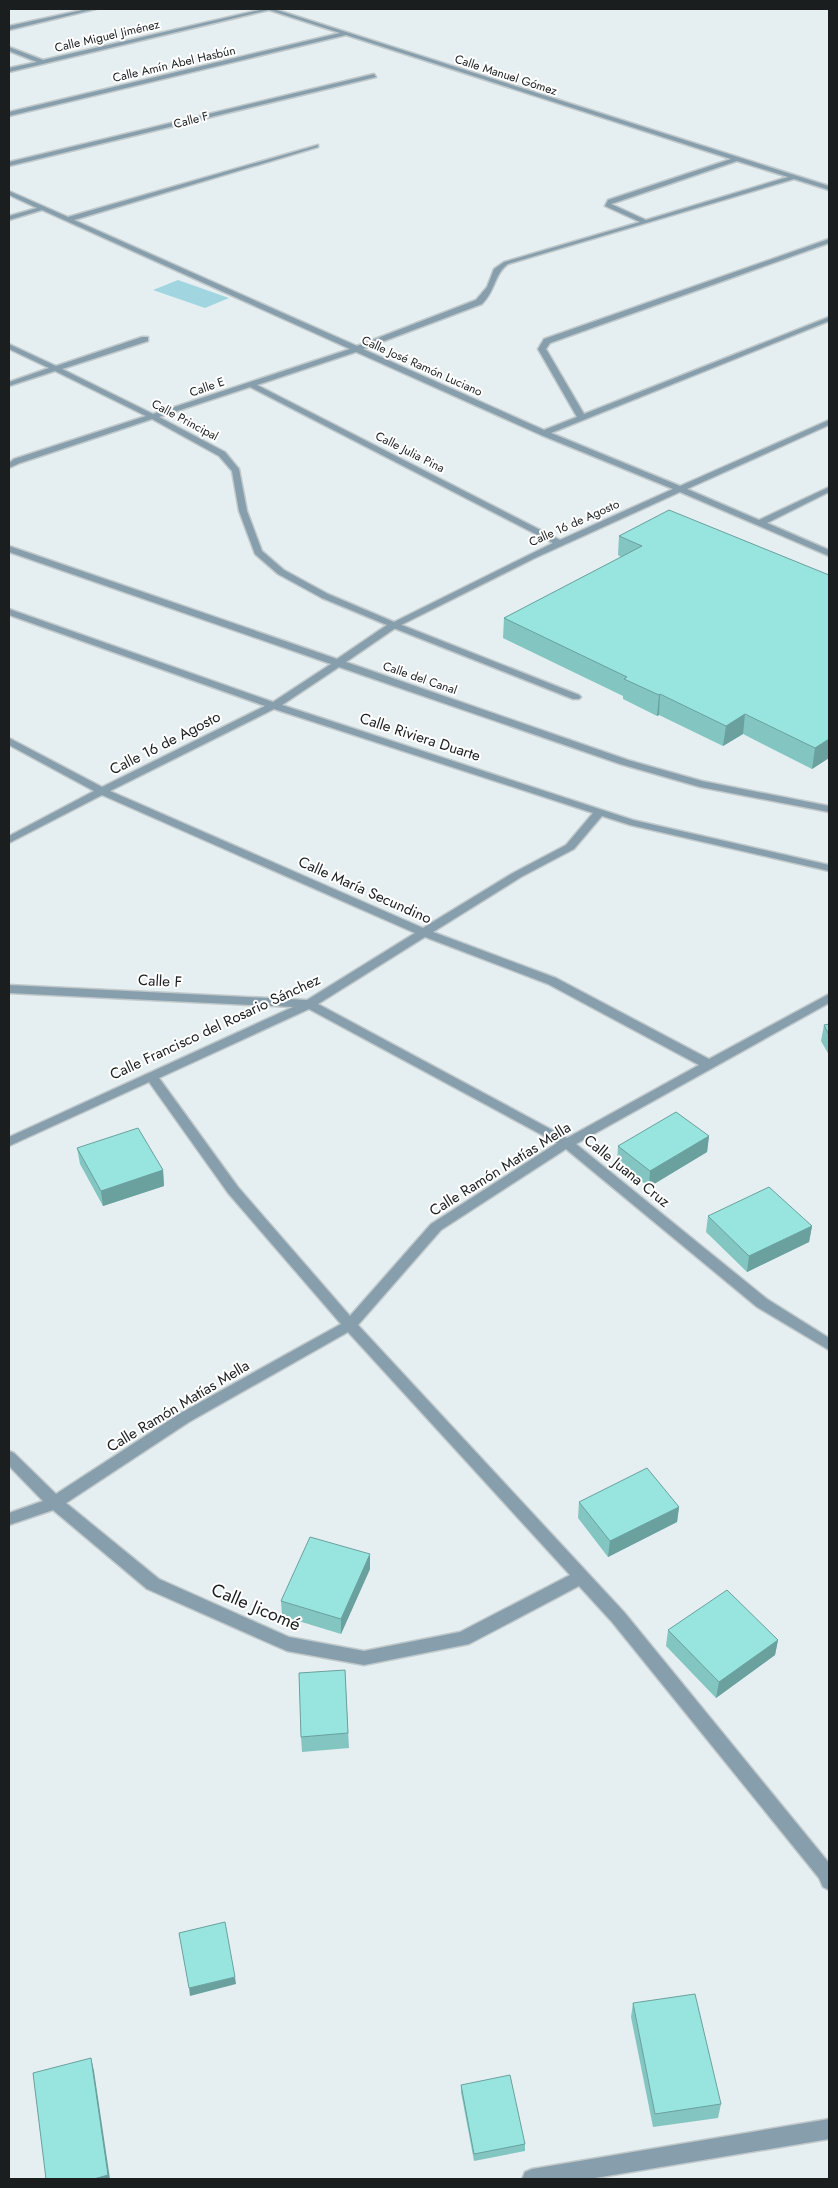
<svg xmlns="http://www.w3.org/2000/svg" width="838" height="2188" font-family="Jost,sans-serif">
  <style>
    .green { fill: #a1d5e0 }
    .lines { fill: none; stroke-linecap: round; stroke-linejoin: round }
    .service-casing { stroke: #c1c9cb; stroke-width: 3 }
    .minor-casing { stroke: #c1c9cb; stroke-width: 3 }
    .service { fill: #879fad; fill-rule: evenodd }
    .minor { fill: #879fad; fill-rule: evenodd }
    .wall { fill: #83c5c1 }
    .shaded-wall { fill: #6aa09d }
    .building { fill: #98e5e0; stroke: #6aa09d }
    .labels { text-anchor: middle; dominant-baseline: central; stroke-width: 4; stroke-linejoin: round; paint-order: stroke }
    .far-street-label { font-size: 12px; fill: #1b1e1f; stroke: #fff }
    .street-label { font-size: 15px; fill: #1b1e1f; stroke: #fff }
    .near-street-label { font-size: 18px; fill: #1b1e1f; stroke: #fff }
  </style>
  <rect width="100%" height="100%" fill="#e5eff1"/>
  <path class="green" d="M178 280 229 298 205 308 153 290Z"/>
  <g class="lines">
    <g class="service-casing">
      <path id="service" d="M394 622 579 695 581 697 579 699H573L391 627V623Z"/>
    </g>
    <g class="minor-casing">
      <path id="minor" d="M87 9H96L9 30V26Z
        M264 9H274L829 186V190L794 179 508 264C494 274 496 290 482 304L363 349 544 430 577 417 538 349 544 339 829 239V243L550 343 546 349 584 414 829 317V321L551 433 680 486 829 420V425L687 489 759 520 829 487V492L767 523 829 550V556L680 492 535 558 397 627 346 662 628 760 702 781 829 806V812L700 787 620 764 339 667 282 705 633 820 829 865V871L630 825 602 816 574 849 521 877 433 932 556 978 709 1059 829 994V1003L576 1144 767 1299 829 1338V1350L757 1307 566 1149 441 1230 358 1325 624 1612 829 1863V1890L823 1887 819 1878 612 1622 579 1586 469 1644 364 1665 287 1651 147 1589 53 1510 9 1525V1513L43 1501 9 1466V1451L14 1453 56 1494 179 1414 341 1324 228 1193 149 1082 9 1146V1137L293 1007 9 993V985L307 1000 415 933 102 795 9 843V836L94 791 9 745V738L102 787 265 706 9 615V609L273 702 331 664 9 552V546L337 659 387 625 322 598 278 574 255 554 239 511 232 471 219 456 152 419 20 463 9 468V463L14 459 146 416 55 371 9 386V382L49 368 9 349V344L56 366 142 337H148V341L62 369 153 414 350 349 42 210 9 220V216L37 208 9 195V191L68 217 318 145V147L74 220 357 346 476 300 487 287 494 269 504 262 640 222 605 206 608 200 731 159 346 35 9 116V112L340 33 269 10 9 72V68L37 62 9 51V47L43 60ZM737 161 788 177 646 220 611 204ZM356 352 541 435 673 489 560 540 257 385ZM250 387 553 543 394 622 328 594 284 570 262 551 247 511 239 469 225 452 159 417ZM274 709 593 813 566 845 513 873 423 928 110 791ZM425 937 548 984 699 1065 567 1138 318 1004ZM309 1009 557 1143 431 1224 350 1316 238 1187 159 1078ZM348 1332 570 1575 460 1632 364 1651 289 1637 159 1579 66 1503 189 1422Z
        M374 74 376 77 9 166V162Z
        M829 2119V2139L589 2179H522L525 2172 532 2169Z"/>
    </g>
    <use href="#service" class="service"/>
    <use href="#minor" class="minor"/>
  </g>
  <path class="wall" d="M669 510 829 758 812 769 743 734 723 746 659 715 657 716 623 699V696L503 638 504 618 621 557 618 555 619 536Z
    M829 1024V1055L821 1041 824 1025Z
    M709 1136 707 1152 649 1187 617 1162 618 1146Z
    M77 1148 163 1170 164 1186 103 1206 80 1164Z
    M708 1216 812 1226 809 1242 747 1272 706 1232Z
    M579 1502 679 1507 677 1522 608 1557 578 1518Z
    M370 1554V1569L341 1634 282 1616 281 1601Z
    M668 1630 778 1640 775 1655 716 1698 666 1646Z
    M345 1670 349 1748 302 1752 301 1737Z
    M633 2003 721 2104 718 2118 653 2127 631 2017Z
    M461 2085 525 2144V2151L474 2161 461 2092Z"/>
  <path class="shaded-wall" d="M660 694 659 715 657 716 659 695Z
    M745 714 743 734 723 746 726 726Z
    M829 739V758L812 769 815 748Z
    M709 1136 707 1152 649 1187 650 1171Z
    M163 1170 164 1186 103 1206 101 1191Z
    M812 1226 809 1242 747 1272 749 1256Z
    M679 1507 677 1522 608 1557 610 1541Z
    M370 1554V1569L341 1634V1619Z
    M778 1640 775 1655 716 1698 719 1682Z
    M235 1977 236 1984 190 1996 189 1988Z
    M91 2058 94 2071 110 2179H94Z"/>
  <path class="building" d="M669 510 829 575V739L815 748 745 714 726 726 660 694 659 695 624 679 627 677 504 618 642 546 619 536Z
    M829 1024V1035L824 1025Z
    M676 1112 709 1136 650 1171 618 1146Z
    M138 1128 163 1170 101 1191 77 1148Z
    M769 1187 812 1226 749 1256 708 1216Z
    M647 1468 679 1507 610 1541 579 1502Z
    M310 1537 370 1554 341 1619 281 1601Z
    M727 1590 778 1640 719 1682 668 1630Z
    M345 1670 348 1733 301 1737 299 1673Z
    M225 1922 235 1977 189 1988 179 1933Z
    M695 1994 721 2104 655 2114 633 2003Z
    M91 2058 108 2175 94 2179H46L33 2073Z
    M510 2075 525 2144 474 2154 461 2085Z"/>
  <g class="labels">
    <g class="far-street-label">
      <text transform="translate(107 36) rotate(-13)">Calle Miguel Jiménez</text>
      <text transform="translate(174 64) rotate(-13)">Calle Amín Abel Hasbún</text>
      <text transform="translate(506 75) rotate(18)">Calle Manuel Gómez</text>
      <text transform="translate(191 120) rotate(-14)">Calle F</text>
      <text transform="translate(422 366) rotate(24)">Calle José Ramón Luciano</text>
      <text transform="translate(207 387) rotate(-19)">Calle E</text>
      <text transform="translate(185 420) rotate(28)">Calle Principal</text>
      <text transform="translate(410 452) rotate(27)">Calle Julia Pina</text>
      <text transform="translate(574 523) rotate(-24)">Calle 16 de Agosto</text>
      <text transform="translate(420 678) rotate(19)">Calle del Canal</text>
    </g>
    <g class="street-label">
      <text transform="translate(420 737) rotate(18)">Calle Riviera Duarte</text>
      <text transform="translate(165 743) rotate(-27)">Calle 16 de Agosto</text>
      <text transform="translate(365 890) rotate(24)">Calle María Secundino</text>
      <text transform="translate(160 981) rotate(3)">Calle F</text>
      <text transform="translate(215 1027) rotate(-25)">Calle Francisco del Rosario Sánchez</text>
      <text transform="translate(500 1169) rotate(-32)">Calle Ramón Matías Mella</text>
      <text transform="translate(627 1171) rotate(39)">Calle Juana Cruz</text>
      <text transform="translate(178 1406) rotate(-31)">Calle Ramón Matías Mella</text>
    </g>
    <g class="near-street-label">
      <text transform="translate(256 1607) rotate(23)">Calle Jicomé</text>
    </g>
  </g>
  <rect width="838" height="2188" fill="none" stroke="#1b1e1f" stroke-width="20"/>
</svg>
